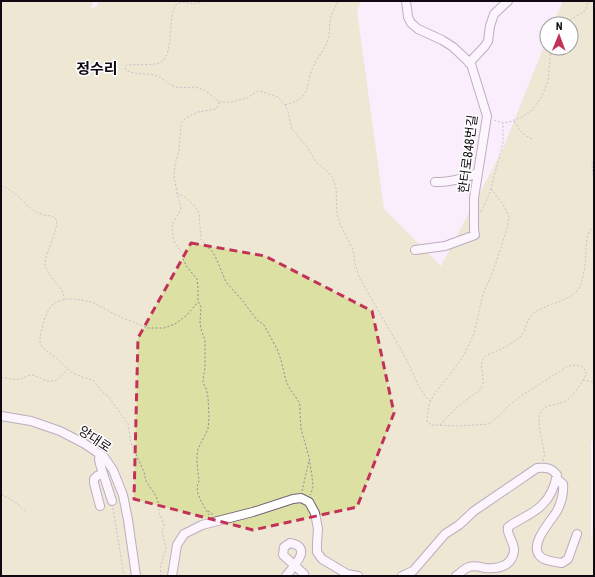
<svg xmlns="http://www.w3.org/2000/svg" width="595" height="577" font-family="'Roboto Condensed','Noto Sans KR',sans-serif">
  <style>
    .green { fill: #dde0a3 }
    .lines { fill: none; stroke-linecap: round; stroke-linejoin: round }
    .minor-casing { stroke: #736176; stroke-width: 10 }
    .path { stroke: #948995; stroke-width: 1; stroke-dasharray: 2 2; stroke-linecap: butt }
    .minor { stroke: #fff; stroke-width: 8 }
    .marked { fill: none; stroke: #c23258; stroke-width: 3; stroke-dasharray: 8 5; stroke-linejoin: round }
    .labels { text-anchor: middle; dominant-baseline: central; stroke-width: 3; stroke-linejoin: round; paint-order: stroke }
    .street-label { font-size: 13px; fill: #100911; stroke: #fff }
    .quarter-label { font-size: 15px; font-weight: bold; fill: #100911; stroke: #fff }
  </style>
  <rect width="100%" height="100%" fill="#faedfc"/>
  <path class="green" d="M1 1H93L91 9 97 6 99 1H361L357 11 384 209 441 266 502 151 547 39V48H571V24H553L563 1H594V440L591 442V546L594 511V576H1Z"/>
  <g class="lines">
    <g class="minor-casing">
      <path id="minor" d="M406 1 408 17 411 23 418 29 442 40 453 47 471 64 487 116 474 198V230L475 235 445 246 415 250
        M469 63 485 46 488 41 490 26 494 14 508 1
        M435 182C450 183 463 178 478 173
        M1 416 31 421 60 431 85 444 104 457 113 470 123 495 128 520 136 576
        M100 454 99 459 100 464 112 501
        M556 478 563 484C564 494 561 503 557 511 551 521 530 543 539 555 543 561 555 562 562 563L568 559 577 534
        M100 506 94 483V479L97 476 103 473
        M172 576 177 545 184 534 202 525 253 512 293 499 301 498 309 502 315 513 318 529 317 543V552L322 559 347 574 358 576
        M286 576C293 567 314 547 290 543L284 547 283 555 304 574
        M402 576 413 571 445 534 459 525 474 511 537 468C546 467 552 468 557 475 555 485 550 497 543 504 534 514 519 519 508 527 506 535 515 542 514 551 512 566 499 569 485 568 480 567 475 565 469 567 465 568 460 573 456 576"/>
    </g>
    <path class="path" d="M204 1C202 2 198 3 195 4 189 4 182 0 177 4 167 10 175 55 161 62 155 66 135 64 127 65L125 67 126 70C135 75 145 73 154 75 163 77 168 85 176 87 183 89 192 86 198 88 206 90 214 97 219 102L218 106 216 109 198 112 186 118 181 123 179 151 175 164 174 176 177 193 181 207 180 211 173 223 172 229 173 237 175 243 182 253 183 259 187 267 197 279 198 287V301L201 307 200 322 201 329 205 340V368L203 379V383L206 388 208 397 209 417 208 429 198 449 197 456V463L199 481 197 487 198 494 201 501 209 515
      M563 24 584 12 587 7V1
      M219 102H232L247 98 258 91 263 92 278 97 285 105 288 112 292 129 307 147 317 163 327 171 333 178 336 188 337 213 340 224 353 250 355 264 360 279 403 353 413 373 418 385 425 396 430 401
      M285 105C313 98 304 85 314 65 318 57 325 49 328 40 330 34 329 28 330 22 331 14 335 8 338 1
      M494 120 503 123 509 122 522 117 533 109 542 96 548 81 551 48
      M514 121C520 131 522 134 532 139
      M594 158 592 163 593 175 594 176
      M1 186C14 190 22 201 33 210 36 212 40 214 44 215 48 216 52 215 55 218 62 225 44 254 45 265 47 274 57 283 62 290 63 293 64 296 65 299
      M491 189 503 204 509 216 507 229 494 269 483 294 474 334 464 355 452 372 435 393 429 404 427 421 428 423 432 425 459 426 489 424 499 416 508 406 521 396 568 366C576 365 580 363 585 370 586 371 586 372 586 373 586 379 570 400 564 402 557 405 549 404 543 409 534 417 543 441 544 452 545 455 544 458 543 461
      M177 193 185 197 194 205 199 213 201 239 206 246 212 251 216 258 226 282 242 300 257 320 264 325 277 349 281 360 286 381 290 389 299 402 300 406V415L301 429 309 457 312 476 313 488 310 495
      M481 212 490 192 503 143V123
      M1 377C7 378 13 380 20 379 24 378 28 375 32 375 39 376 46 383 53 381 59 380 63 374 67 369
      M583 380 594 382
      M440 425 457 407 480 390C482 387 484 383 483 379 483 372 479 364 484 358 486 355 491 353 495 352 504 347 513 344 521 336 527 329 526 319 534 313 546 304 568 301 577 291 584 282 586 260 586 249 587 244 586 239 588 234 589 231 592 229 594 227
      M302 491 309 461
      M1 495C11 498 19 505 27 512
      M113 508 124 576
      M208 511 214 515
      M161 576 160 568 165 552 166 547 162 531 164 526 163 522 159 513V505L156 496 146 481 144 472 131 443 128 424 108 396 102 392 93 380 82 377 71 372 55 357 42 347 40 342V337L44 320 49 309 54 303 66 299H75L92 302 116 315 148 328H164L175 324 186 316 198 302"/>
    <use href="#minor" class="minor"/>
  </g>
  <path d="M0 0H595V577H0ZM191 243 265 256 372 311 394 413 357 507 253 530 134 499 138 338Z" fill="#faedfc" fill-opacity=".55" fill-rule="evenodd"/>
  <path class="marked" d="M191 243 265 256 372 311 394 413 357 507 253 530 134 499 138 338Z"/>
  <g class="labels">
    <g class="street-label">
      <text transform="translate(468 154) rotate(-83)">한터로848번길</text>
      <text transform="translate(95 439) rotate(34)">양대로</text>
    </g>
    <g class="quarter-label">
      <text x="97" y="69">정수리</text>
    </g>
  </g>
  <rect width="595" height="577" fill="none" stroke="#100911" stroke-width="4"/>
  <g transform="translate(559 36) rotate(1)"><circle r="19" fill="#ffffff" stroke="#9f9da0"/>
  <path d="M0-3L7 15L0 10L-7 15Z" fill="#c23258"/>
  <text y="-6" font-size="11" font-weight="bold" text-anchor="middle" fill="#100911">N</text>
  </g>
</svg>
